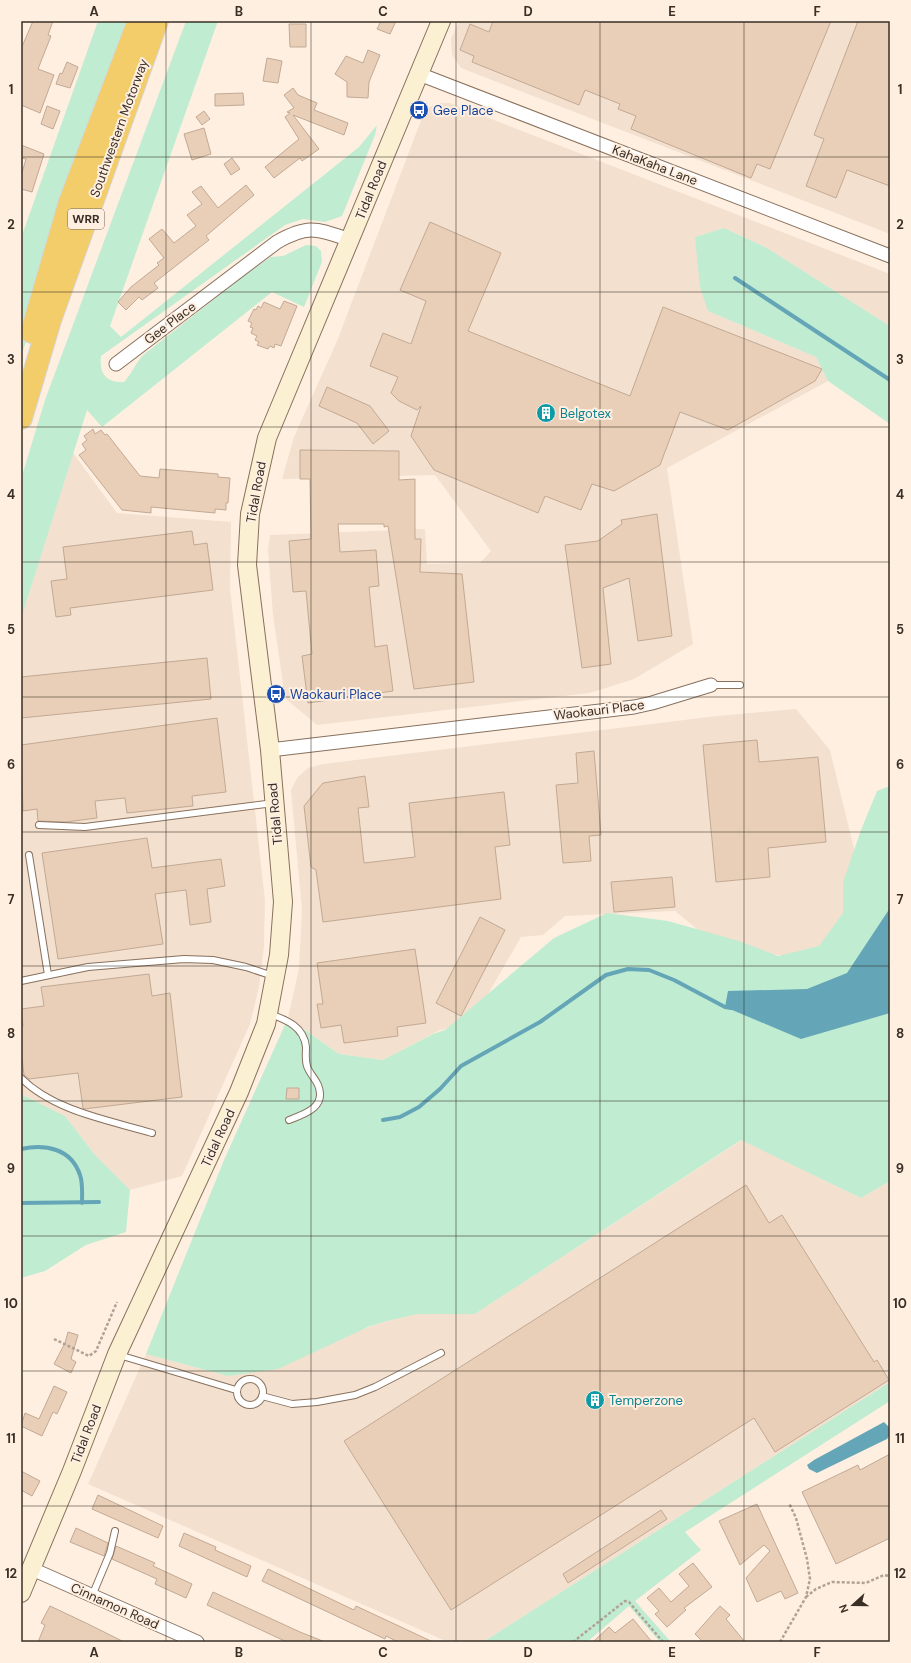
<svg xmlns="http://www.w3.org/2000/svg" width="911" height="1663" font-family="'DM Sans',sans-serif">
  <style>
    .built { fill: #f3e0cf }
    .green { fill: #c0ecd1 }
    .water { fill: #64a6b7 }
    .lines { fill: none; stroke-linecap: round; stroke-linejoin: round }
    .stream { stroke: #64a6b7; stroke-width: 4 }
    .building { fill: #e9cfb8; stroke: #c2a994 }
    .lane-casing { stroke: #88715d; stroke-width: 8 }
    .street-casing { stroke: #88715d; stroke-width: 15 }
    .secondary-casing { stroke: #88715d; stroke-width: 20 }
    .highway-casing { stroke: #d7d5d4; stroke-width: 24 }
    .path { stroke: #b0a296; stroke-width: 2.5; stroke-dasharray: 3 2; stroke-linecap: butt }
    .lane { stroke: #fff; stroke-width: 6 }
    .street { stroke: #fff; stroke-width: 13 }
    .secondary { stroke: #fbf0d2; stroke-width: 18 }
    .highway { stroke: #f2cd69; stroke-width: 22 }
    .grid { fill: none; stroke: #392f26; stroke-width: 1; stroke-opacity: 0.55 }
    .labels { text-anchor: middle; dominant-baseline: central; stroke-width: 4; stroke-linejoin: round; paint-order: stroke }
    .shield { fill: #ffefe1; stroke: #74695e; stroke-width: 1 }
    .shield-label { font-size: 12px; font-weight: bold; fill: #392f26 }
    .transit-label { font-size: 13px; fill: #164399; stroke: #ffefe1; text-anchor: start }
    .street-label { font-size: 13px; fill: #392f26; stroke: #ffefe1 }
    .culture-label { font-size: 13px; fill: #0d838f; stroke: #ffefe1; text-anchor: start }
    .neatline { fill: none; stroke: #392f26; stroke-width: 1.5 }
    .grid-label { font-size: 13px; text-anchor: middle; font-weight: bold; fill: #392f26 }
  </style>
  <rect width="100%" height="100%" fill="#ffefe1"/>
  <path class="built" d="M459 21H890V234L461 68 452 55 451 39Z
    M437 103H450L890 274V326L767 248 724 228 695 237 708 311 816 357 828 381 667 468 693 644 634 679 590 693 317 725 285 698 273 615 268 550 270 535 425 529 427 564 480 563 491 551 435 475 282 479 294 437 337 341 425 110Z
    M73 453 117 513 231 522 230 588 265 900 264 946 259 987 250 1024 182 1176 130 1190 95 1155 65 1116 21 1094V619Z
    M796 709 830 750 865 894 836 958 725 952 675 911 565 916 543 935 521 937 473 1020 438 1031 383 1060 339 1054 288 1018 299 968 302 910 291 790 297 778 308 768 323 764 717 716Z
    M742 1140 861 1198 890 1181V1382L483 1642H448L88 1484 146 1354 228 1376 387 1321 418 1314H475Z"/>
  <path class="green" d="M98 21H138L21 356V238Z
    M186 21H218L110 326 121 337 359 147 377 125 375 135 342 216 325 222 303 219 285 225 101 356C99 374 106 383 124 382 132 373 135 365 142 356L245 275 271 257 283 256 306 245 316 246 321 251 322 262 304 307 272 292 102 427 87 410 21 619V479L45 400Z
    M724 228 767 248 890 326V424L828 381 816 357 708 311 700 287 695 237Z
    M890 786V1181L861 1198 741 1140 475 1314H418L387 1321 368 1327 278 1369 228 1376 146 1354 224 1160 288 1018 339 1054 383 1060 433 1034 445 1030 554 938 607 913 668 921 739 941 778 956 819 946 843 913V882L861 830 877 791Z
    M21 1094 65 1116 95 1155 130 1190 126 1232 86 1245 45 1271 21 1278Z
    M890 1382V1401L685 1532 701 1550 635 1601 671 1642H660L629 1606 587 1642H483Z"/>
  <path class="water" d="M890 908V1013L801 1039 725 1007 728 991 807 989 847 973Z
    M884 1422 890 1428V1435L887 1439 817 1473 809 1469 807 1465 814 1460Z"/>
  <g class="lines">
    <path class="stream" d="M735 278 890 380
      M383 1120 400 1117 419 1107 440 1089 461 1066 540 1022 606 975 628 969 649 970 674 980 725 1007 731 1008
      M21 1149C45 1144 71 1148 80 1175 83 1183 82 1194 82 1203
      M21 1203 99 1202"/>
  </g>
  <path class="building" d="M33 21H53L48 35 51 36 38 69 54 75 40 113 21 105V49Z
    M381 21H396L390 34 377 29Z
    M493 21H831L770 169 757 164 751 178 631 129 636 116 618 109 620 104 585 90 579 105 472 62 474 56 460 50 470 24 489 32Z
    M858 21H890V186L847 170 836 198 806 186 824 139 814 135Z
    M289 24H306V47H290Z
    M368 50 380 55 369 82 368 98 347 97V82L335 74 346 56 363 63Z
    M267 58 282 61 278 83 263 81Z
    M67 62 78 67 70 88 56 84 60 73 62 74Z
    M293 88 298 95 317 103 314 110 348 123 344 135 293 115 319 149 302 161 300 158 274 178 265 167 299 139 285 117 290 113 287 112 294 108 284 95Z
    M243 93 244 105 215 106V94Z
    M47 106 60 111 53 129 41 124Z
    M204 111 210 119 202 125 196 117Z
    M204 128 211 154 192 160 184 134Z
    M21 145 44 154 32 192 21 189V176L26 159 21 158Z
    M232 158 240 169 231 175 224 164Z
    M246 185 254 195 206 236 209 240 154 283 158 288 142 300 139 297 126 310 118 302 131 287 159 265 157 263 164 258 149 239 162 229 174 243 196 226 187 215 202 204 192 192 201 186 218 208Z
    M430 222 501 253 468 331 630 396 663 307 822 369 815 381 728 430 680 412 660 465 614 491 592 484 581 510 545 496 538 513 434 470 411 436 421 406 417 410 399 401 391 393 398 377 370 366 383 333 411 344 426 301 400 290Z
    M284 301 297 306 281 346 275 344 274 348 270 346 268 349 257 345 259 342 255 340 257 336 251 333 253 328 250 327 252 323 248 321 254 309 256 310 258 306 261 308 264 302 280 309Z
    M327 387 370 406 389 431 373 444 357 423 319 406Z
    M93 429 95 434 101 430 105 435 107 434 140 476 159 478 160 469 218 474V477L230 478 228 503H226V510L215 509V513L151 507V513L122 510 79 455 86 450 82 444 87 440 84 436Z
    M300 450 399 451V480L415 479V539H421L420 572 462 574 474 682 414 689 388 526 384 527V524H338L340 552 376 550 379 586 369 587 375 647 387 645 393 691 308 703 302 656 312 654 306 591 293 592 289 541 311 539 310 479H300Z
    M657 514 672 636 638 641 629 578 603 588 611 664 582 668 565 545 598 541 622 524 621 520Z
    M192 531 194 545 207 543 213 590 70 608 71 615 56 617 51 581 67 579 63 547Z
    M207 658 211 699 21 718V677Z
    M217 718 226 792 192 796 193 806 127 813 125 798 95 801 97 818 66 822 38 821 37 809 23 811 21 745Z
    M757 740 759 762 818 757 826 842 768 848 770 877 716 882 703 745Z
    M594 751 601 835 589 836 591 861 563 863 556 785 578 783 576 753Z
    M365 776 369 807 358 808 364 863 415 857 409 803 504 792 510 845 495 847 501 899 323 922 316 870 311 867 304 806 323 783Z
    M147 838 152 868 221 859 225 886 207 889 211 922 190 925 186 890 155 894 163 944 58 959 42 853Z
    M672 877 675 907 614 912 611 882Z
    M480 917 505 930 461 1016 436 1003Z
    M415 949 426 1023 397 1027 398 1036 344 1043 341 1025 321 1028 317 1004H323L317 963Z
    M149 974 152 996 170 993 182 1097 84 1109 83 1108 78 1073 29 1079 24 1075 22 1058 21 1059V1027L23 1026 21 1009 44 1006 41 987Z
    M287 1088H299V1099H286Z
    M746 1185 769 1223 782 1215 874 1362 877 1360 889 1380 775 1452 754 1418 451 1610 344 1441Z
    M68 1332 78 1335 71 1359 76 1362 71 1373 54 1364 65 1343Z
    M54 1386 67 1392 57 1414 53 1412 42 1436 21 1426 25 1413 39 1419Z
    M890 1454V1538L836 1564 802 1492 858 1465 860 1470Z
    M21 1471 40 1481 32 1496 21 1490Z
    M98 1495 163 1526 158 1538 92 1509Z
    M757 1504 798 1593 785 1599 781 1591 757 1602 746 1578 770 1551 764 1545 740 1565 719 1521Z
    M661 1510 667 1519 568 1583 563 1574Z
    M76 1528 108 1543 104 1556 70 1542Z
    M184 1533 216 1547 215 1550 251 1566 247 1577 179 1546Z
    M116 1546 155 1563 153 1566 192 1584 186 1598 155 1584 157 1579 112 1559Z
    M693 1563 712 1587 684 1608 686 1610 667 1627 655 1614 659 1611 647 1598 659 1588 671 1602 689 1586 679 1574Z
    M268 1569 354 1610 356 1606 433 1642H398L386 1636 385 1639 262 1581Z
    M213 1592 300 1632 325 1642H287L207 1605Z
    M50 1606 86 1623 124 1642H38L45 1625 41 1623Z
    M720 1606 730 1615 726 1619 745 1642H703L695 1634Z
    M633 1619 652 1642H593L609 1627 615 1633Z"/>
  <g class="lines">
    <g class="lane-casing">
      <path id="lane" d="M711 685H740
        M39 825 85 827 274 803
        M29 855 48 975
        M21 981 88 967 184 959 213 960 246 967 273 976
        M270 1014C287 1020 304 1027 306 1047 306 1054 305 1060 307 1066 309 1073 315 1078 318 1085 327 1107 305 1114 289 1120
        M21 1078C54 1111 108 1120 152 1133
        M119 1355 236 1390
        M237 1392a13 13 0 1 1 26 0a13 13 0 1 1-26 0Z
        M262 1396 292 1404 317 1402 355 1395 375 1387 441 1353
        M92 1596 110 1553 115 1531"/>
    </g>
    <g class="street-casing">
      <path id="street" d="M419 74 890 256
        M116 364 277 242C309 224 317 229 350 240
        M270 750 634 707 652 703 711 685
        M32 1569 197 1642"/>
    </g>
    <g class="secondary-casing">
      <path id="secondary" d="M21 1593 72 1471 117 1354 239 1092 266 1024 279 955 283 902 270 750 247 565 250 514 267 438 441 21"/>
    </g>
    <g class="highway-casing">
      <path id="highway" d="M32 332 70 202 139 21
        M21 418 50 320 157 21"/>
    </g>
    <path class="path" d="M54 1339 89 1356 96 1351 117 1302
      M806 1597 816 1589 832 1582 866 1583 884 1575 890 1576
      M573 1642 625 1601 629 1602 663 1642
      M780 1642 806 1597 810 1579 807 1559 796 1518 789 1503"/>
    <use href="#lane" class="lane"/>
    <use href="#street" class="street"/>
    <use href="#secondary" class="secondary"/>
    <use href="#highway" class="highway"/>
  </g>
  <path class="grid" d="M166 21V1642M311 21V1642M456 21V1642M600 21V1642M744 21V1642M21 157H890M21 292H890M21 427H890M21 562H890M21 697H890M21 832H890M21 966H890M21 1101H890M21 1236H890M21 1371H890M21 1506H890"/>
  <defs>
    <g id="bus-disc" transform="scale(1)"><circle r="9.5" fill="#1a4fb4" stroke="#ffefe1"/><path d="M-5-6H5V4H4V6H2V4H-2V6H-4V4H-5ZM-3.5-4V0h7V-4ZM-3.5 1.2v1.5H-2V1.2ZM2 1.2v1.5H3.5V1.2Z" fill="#fff"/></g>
    <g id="building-disc" transform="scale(1)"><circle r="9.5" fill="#0f9aa8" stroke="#ffefe1"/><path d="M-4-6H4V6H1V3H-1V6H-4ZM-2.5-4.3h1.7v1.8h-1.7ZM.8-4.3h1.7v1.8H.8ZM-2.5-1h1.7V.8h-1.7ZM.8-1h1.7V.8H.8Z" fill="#fff"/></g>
  </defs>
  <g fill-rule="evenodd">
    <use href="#bus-disc" x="419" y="110"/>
    <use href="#building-disc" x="546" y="413"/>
    <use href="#bus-disc" x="276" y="694"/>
    <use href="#building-disc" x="595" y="1400"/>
  </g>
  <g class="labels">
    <rect class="shield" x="68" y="209" width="36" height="20" rx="3"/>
    <g class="shield-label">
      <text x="86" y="219">WRR</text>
    </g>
    <g class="transit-label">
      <text x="433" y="110">Gee Place</text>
      <text x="290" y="694">Waokauri Place</text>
    </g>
    <g class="street-label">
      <text transform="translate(119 128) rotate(-70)">Southwestern Motorway</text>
      <text transform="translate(655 165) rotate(21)">KahaKaha Lane</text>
      <text transform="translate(371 190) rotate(-68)">Tidal Road</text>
      <text transform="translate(170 323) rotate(-37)">Gee Place</text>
      <text transform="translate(256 492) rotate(-80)">Tidal Road</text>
      <text transform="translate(599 710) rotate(-7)">Waokauri Place</text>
      <text transform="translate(275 814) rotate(-95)">Tidal Road</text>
      <text transform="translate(218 1138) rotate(-65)">Tidal Road</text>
      <text transform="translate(86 1434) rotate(-69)">Tidal Road</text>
      <text transform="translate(115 1606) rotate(24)">Cinnamon Road</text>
    </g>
    <g class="culture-label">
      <text x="560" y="413">Belgotex</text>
      <text x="609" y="1400">Temperzone</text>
    </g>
  </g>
  <rect width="911" height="1663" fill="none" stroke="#ffefe1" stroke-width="44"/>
  <g transform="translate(853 1605) rotate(249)" stroke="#ffefe1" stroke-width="3" paint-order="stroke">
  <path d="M0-3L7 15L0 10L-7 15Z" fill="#392f26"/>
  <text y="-6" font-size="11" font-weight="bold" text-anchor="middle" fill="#392f26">N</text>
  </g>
  <rect x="22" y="22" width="867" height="1619" class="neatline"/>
  <g class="grid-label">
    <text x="94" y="16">A</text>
    <text x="239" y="16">B</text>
    <text x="383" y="16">C</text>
    <text x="528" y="16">D</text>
    <text x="672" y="16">E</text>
    <text x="817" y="16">F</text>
    <text x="11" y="94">1</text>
    <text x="900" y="94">1</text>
    <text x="11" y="229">2</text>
    <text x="900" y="229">2</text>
    <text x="11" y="364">3</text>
    <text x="900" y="364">3</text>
    <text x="11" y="499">4</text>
    <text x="900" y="499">4</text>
    <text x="11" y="634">5</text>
    <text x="900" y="634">5</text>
    <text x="11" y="769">6</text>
    <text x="900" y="769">6</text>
    <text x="11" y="904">7</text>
    <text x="900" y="904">7</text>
    <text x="11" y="1038">8</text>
    <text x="900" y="1038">8</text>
    <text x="11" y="1173">9</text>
    <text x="900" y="1173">9</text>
    <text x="11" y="1308">10</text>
    <text x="900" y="1308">10</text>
    <text x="11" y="1443">11</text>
    <text x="900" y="1443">11</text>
    <text x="11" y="1578">12</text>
    <text x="900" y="1578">12</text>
    <text x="94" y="1657">A</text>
    <text x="239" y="1657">B</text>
    <text x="383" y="1657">C</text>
    <text x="528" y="1657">D</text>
    <text x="672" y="1657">E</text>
    <text x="817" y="1657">F</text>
  </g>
</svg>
